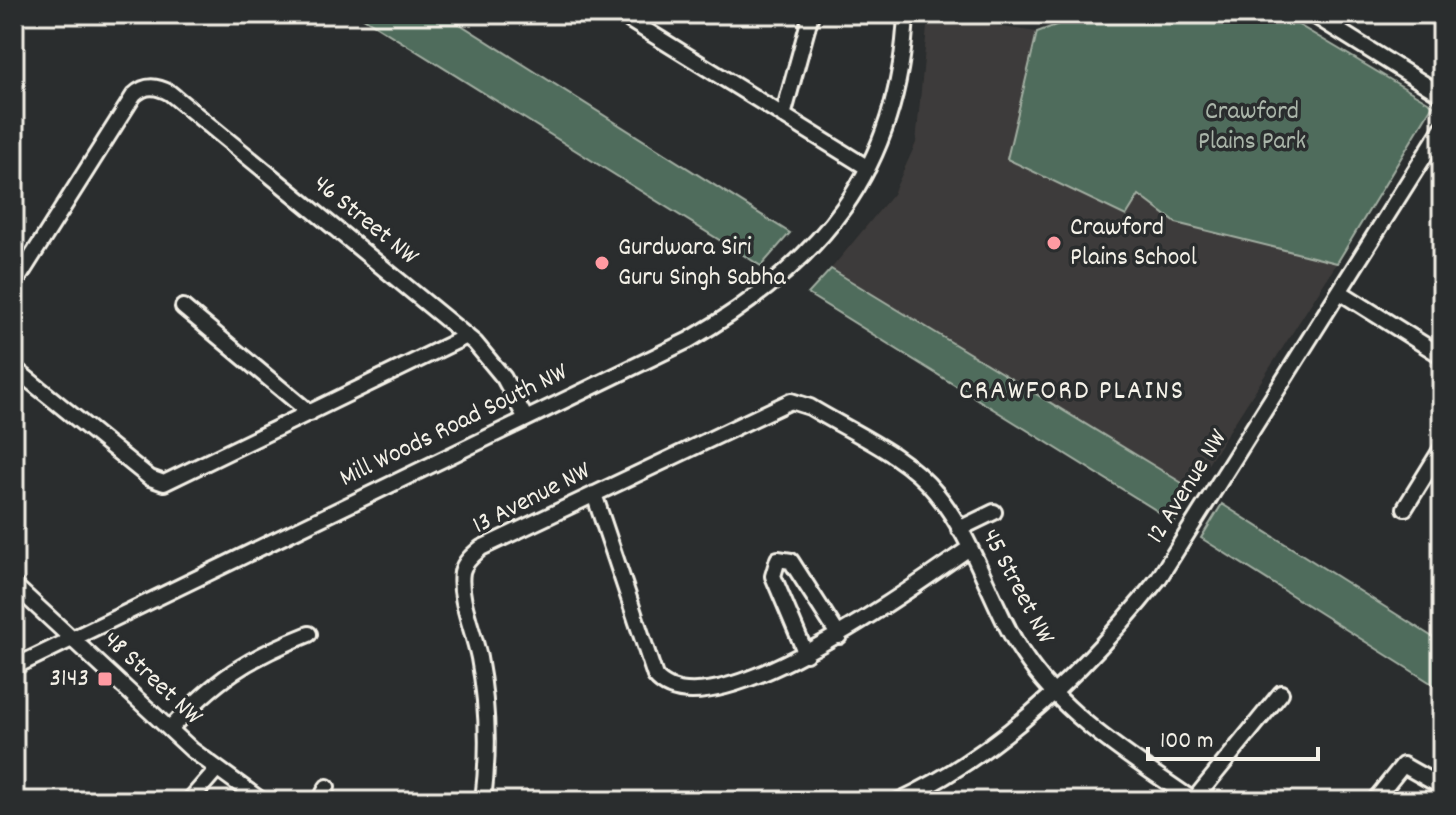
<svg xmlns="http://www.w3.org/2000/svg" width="1456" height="815" font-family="Dekko,sans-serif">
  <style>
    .built { fill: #3e3b3a }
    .green { fill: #506c5c; stroke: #a2aea2; stroke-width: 2 }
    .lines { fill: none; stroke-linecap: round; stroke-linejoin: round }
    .minor-casing { stroke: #f4f1e8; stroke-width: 20 }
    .minor { stroke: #2a2d2e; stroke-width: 14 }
    .poi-dot { fill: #ff9aa2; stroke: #2a2d2e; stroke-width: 3 }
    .labels { text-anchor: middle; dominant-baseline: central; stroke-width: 7; stroke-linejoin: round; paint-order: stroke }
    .park-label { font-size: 26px; fill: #aab5a9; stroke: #2a2d2e }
    .street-label { font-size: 26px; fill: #f4f1e8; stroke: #2a2d2e }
    .poi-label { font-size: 26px; fill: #f4f1e8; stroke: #2a2d2e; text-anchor: start }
    .neighbourhood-label { font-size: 28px; letter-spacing: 2px; fill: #f4f1e8; stroke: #2a2d2e }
  </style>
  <rect width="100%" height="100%" fill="#2a2d2e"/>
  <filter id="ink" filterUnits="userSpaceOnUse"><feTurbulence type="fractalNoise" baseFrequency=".0125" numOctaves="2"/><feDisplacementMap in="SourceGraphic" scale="16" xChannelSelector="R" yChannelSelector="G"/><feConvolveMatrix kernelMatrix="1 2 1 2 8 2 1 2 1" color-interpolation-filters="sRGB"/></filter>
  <g filter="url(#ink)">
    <path class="built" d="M928 17 1037 32 1007 158 1126 216 1139 195 1176 223 1337 263 1192 489 831 269 893 194 916 143Z"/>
    <path class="green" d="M357 14H444L790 233 761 266Z
      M1086 14H1280L1433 105 1337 263 1176 223 1139 195 1126 216 1007 159 1037 32Z
      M831 269 1192 489 1175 522 808 294Z
      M1222 504 1442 643V690L1201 538Z"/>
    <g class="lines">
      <g class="minor-casing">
        <path id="minor" d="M630 14 631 21 868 168
          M1312 14 1442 95
          M783 116 811 14
          M14 285 134 95C146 84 157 86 170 93L475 343 504 378 525 417
          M1340 292 1442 356
          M183 307 310 413
          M14 368 150 478 164 483 467 336
          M594 494 655 676C706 740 918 583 968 549
          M1405 508 1442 448
          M959 529 994 512
          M14 585 192 750 262 801
          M806 654 773 576 778 559 791 561 839 636
          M14 667 689 340C820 264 899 171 906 14
          M170 729C214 680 248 658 309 634
          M189 801 216 770
          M320 801 327 787
          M483 801C489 753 488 705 479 658 474 632 458 598 462 572 464 562 474 554 481 548L791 401 810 407C851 432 906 455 936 493 975 540 990 604 1023 654 1065 718 1133 758 1194 801
          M898 801C1002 753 1089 666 1159 578L1442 128
          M1193 801 1281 693
          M1374 801 1403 765 1442 787"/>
      </g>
      <use href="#minor" class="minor"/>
    </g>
  </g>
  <g class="poi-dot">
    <circle cx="1054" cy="243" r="8"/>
    <circle cx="602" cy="263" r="8"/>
    <rect x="97" y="671" width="16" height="16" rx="4"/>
  </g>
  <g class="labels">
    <g class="park-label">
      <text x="1252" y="112">Crawford<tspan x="1252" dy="30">Plains Park</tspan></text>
    </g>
    <g class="street-label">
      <text transform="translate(365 221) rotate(39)">46 Street NW</text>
      <text transform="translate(454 426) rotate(-26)">Mill Woods Road South NW</text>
      <text transform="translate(1188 487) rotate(-58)">12 Avenue NW</text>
      <text transform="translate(532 499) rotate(-27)">13 Avenue NW</text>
      <text transform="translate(1017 587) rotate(62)">45 Street NW</text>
      <text transform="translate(152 679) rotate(43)">48 Street NW</text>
    </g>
    <g class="poi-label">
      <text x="1070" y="228">Crawford<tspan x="1070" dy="30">Plains School</tspan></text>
      <text x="618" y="248">Gurdwara Siri<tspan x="618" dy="30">Guru Singh Sabha</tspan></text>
      <text x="89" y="679" text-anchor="end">3143</text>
    </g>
    <g class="neighbourhood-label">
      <text x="1072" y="393">CRAWFORD PLAINS</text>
    </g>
  </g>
  <rect width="1456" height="815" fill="none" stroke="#2a2d2e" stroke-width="48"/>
  <rect x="24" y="24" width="1408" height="767" fill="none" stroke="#f4f1e8" stroke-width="3" filter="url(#ink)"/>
  <path d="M1148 747v12h170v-12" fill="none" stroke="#f4f1e8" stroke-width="4"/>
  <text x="1160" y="747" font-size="24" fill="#f4f1e8" stroke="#2a2d2e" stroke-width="6" paint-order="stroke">100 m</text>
</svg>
